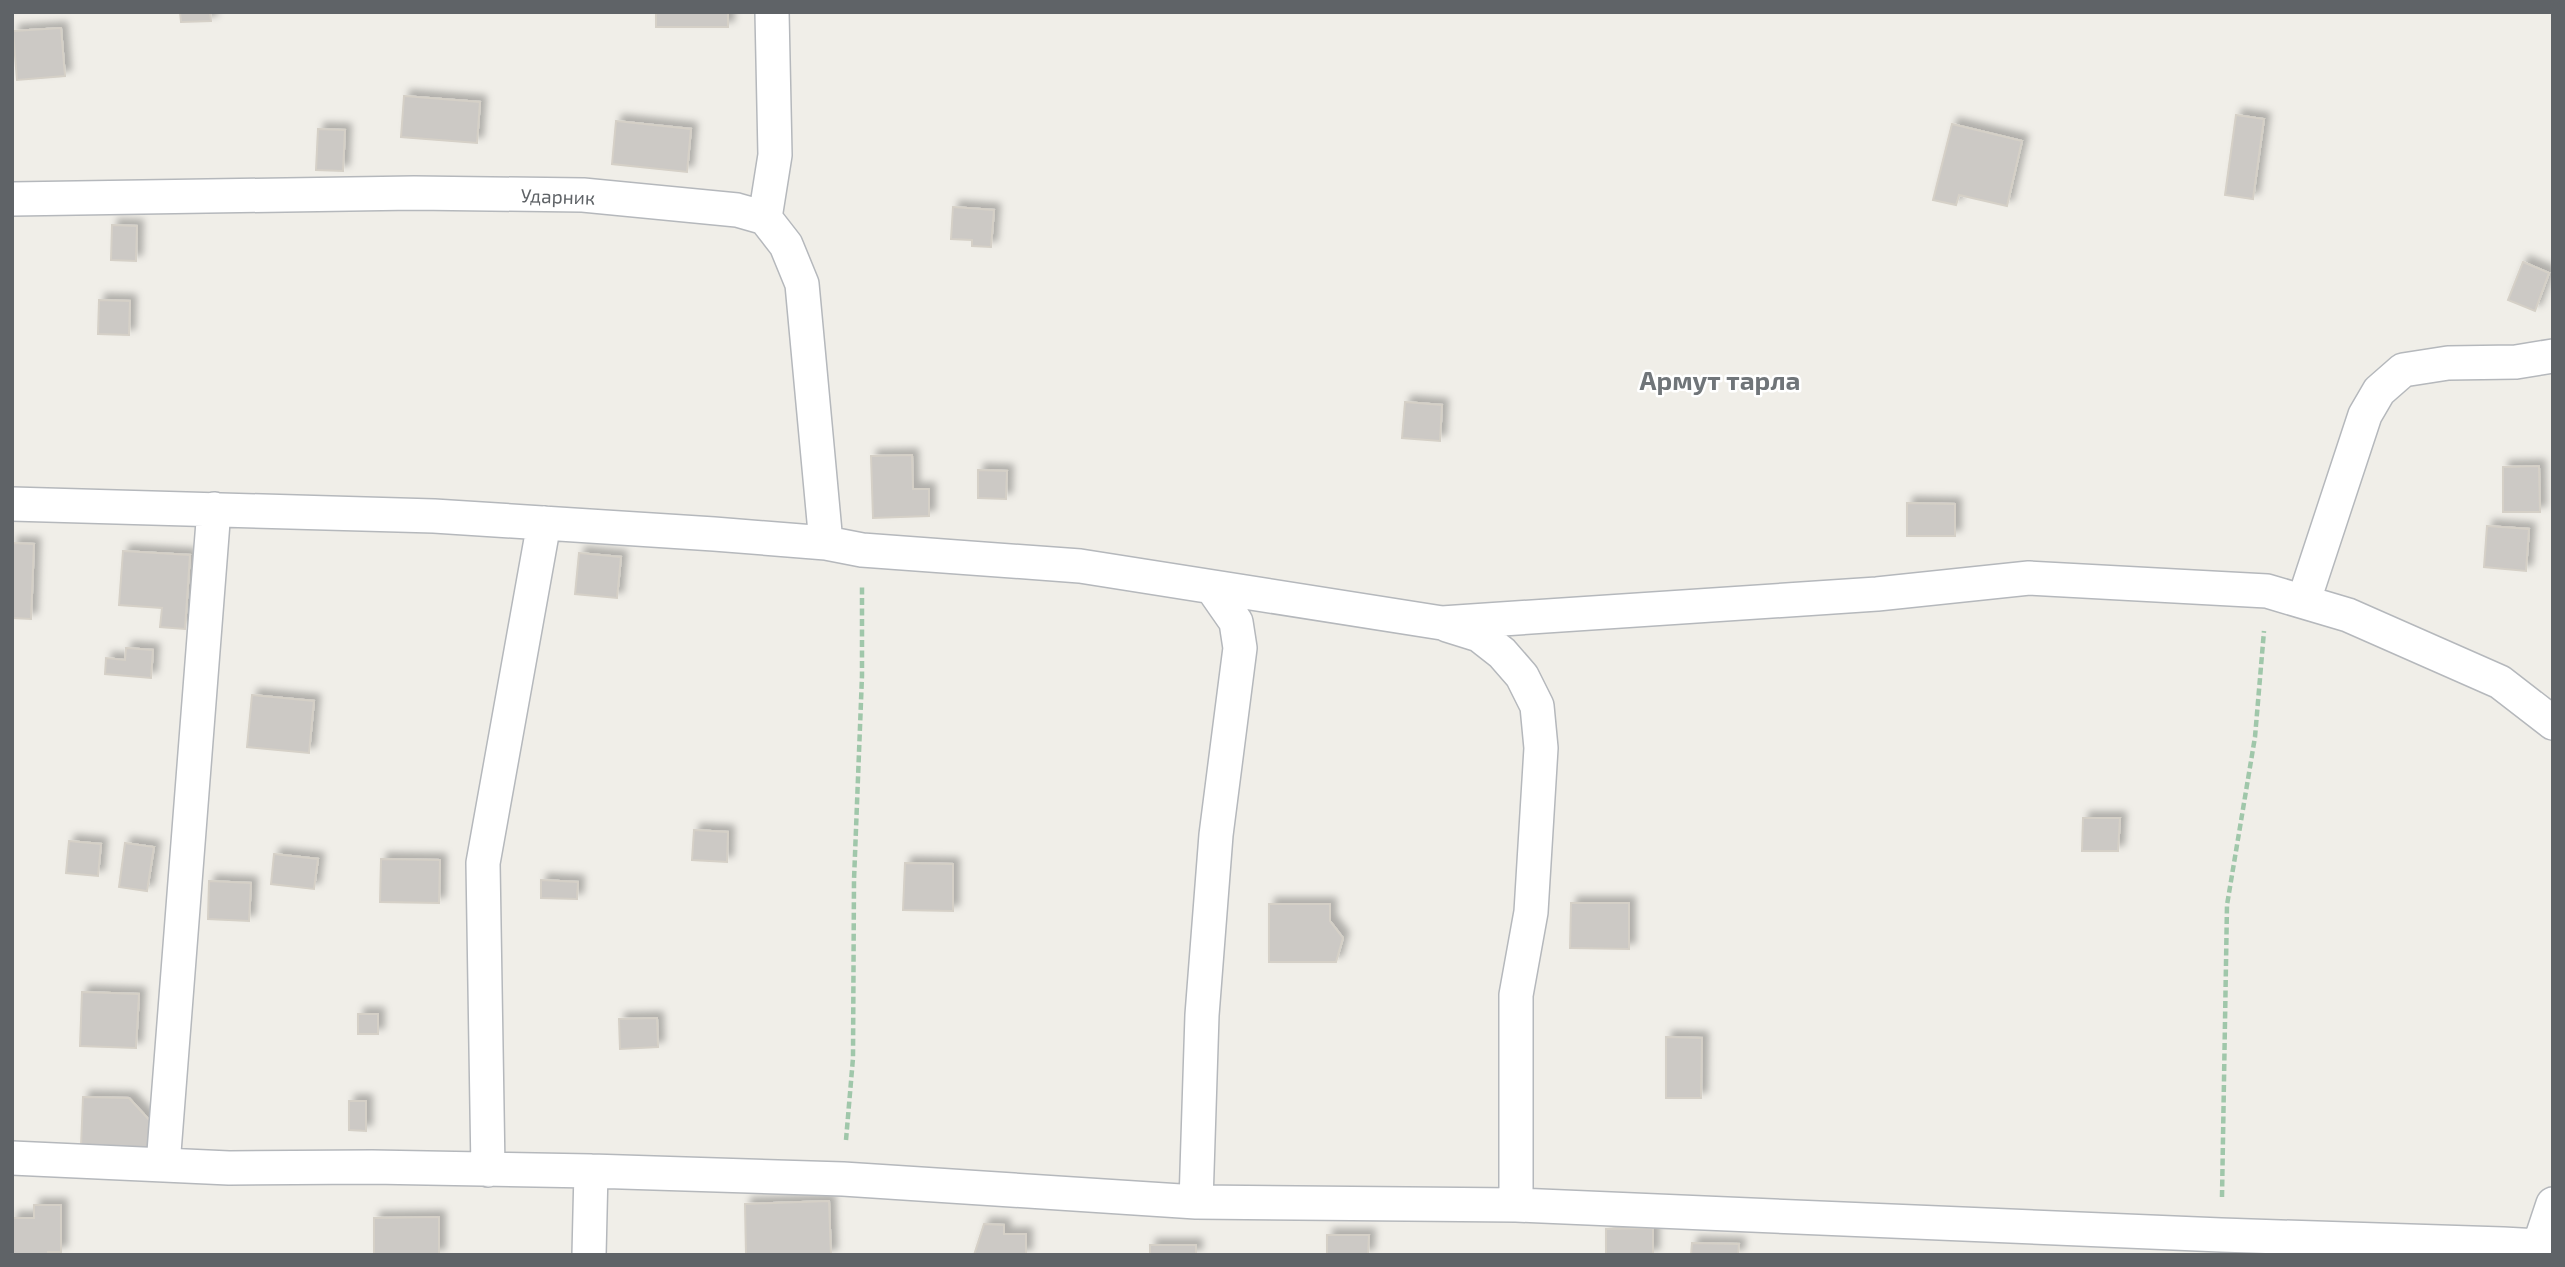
<svg xmlns="http://www.w3.org/2000/svg" width="2565" height="1267" font-family="'Exo 2',sans-serif">
  <style>
    .building { fill: #ccc9c5; stroke: #d5d0c7; stroke-width: 2; filter: url(#shadow) }
    .lines { fill: none; stroke-linecap: round; stroke-linejoin: round }
    .street-casing { stroke: #b5b8bc; stroke-width: 36 }
    .path { stroke: #a0c7aa; stroke-width: 4.5; stroke-dasharray: 7 3.5; stroke-linecap: butt }
    .street { stroke: #fff; stroke-width: 33 }
    .labels { text-anchor: middle; dominant-baseline: central; stroke-width: 5; stroke-linejoin: round; paint-order: stroke }
    .street-label { font-size: 19px; fill: #5f6367; stroke: #fff }
    .district-label { font-size: 26px; font-weight: bold; fill: #707579; stroke: #fff }
  </style>
  <defs>
    <filter id="shadow"><feDropShadow dx="6" dy="-6" stdDeviation="3.5" flood-color="#0004"/></filter>
  </defs>
  <rect width="100%" height="100%" fill="#f0eee8"/>
  <path class="building" d="M180 12H210L211 21 181 22Z
    M656 12H728V27H656Z
    M61 28 65 76 17 80 13 31Z
    M404 96 480 102 477 143 401 137Z
    M2236 115 2264 119 2253 199 2225 195Z
    M616 121 691 129 687 172 612 164Z
    M1952 124 2022 141 2007 206 1959 195 1956 205 1933 200Z
    M318 129 345 130 343 171 316 170Z
    M953 207 994 210 991 247 972 246V240L951 239Z
    M112 225 137 226 136 261 111 260Z
    M2523 262 2549 273 2535 311 2508 300Z
    M99 300 130 301 129 335 98 334Z
    M1405 402 1442 405 1440 441 1402 438Z
    M912 455 913 489H929V516L873 518 871 456Z
    M2539 466 2540 512H2503V467Z
    M978 470 1007 471 1006 499 978 498Z
    M1907 503 1955 504V536H1907Z
    M2487 526 2529 529 2526 571 2484 567Z
    M12 543 34 544 31 619 12 618Z
    M123 551 190 555 185 629 160 627 162 608 119 605Z
    M579 553 621 557 617 598 575 594Z
    M126 648 153 650 151 678 105 674 106 658 125 660Z
    M252 695 314 701 309 753 247 747Z
    M2083 818H2120L2118 851H2082Z
    M694 830 728 832 727 862 692 860Z
    M69 841 101 844 98 876 66 873Z
    M125 843 154 847 147 891 119 887Z
    M274 854 318 859 314 889 271 884Z
    M381 859 440 860 439 903 380 902Z
    M905 863 953 864V911L903 910Z
    M541 880 578 882 577 899 541 898Z
    M209 881 251 883 249 921 208 919Z
    M1571 903H1629V949L1570 948Z
    M1269 904H1330V921L1343 938 1336 962H1269Z
    M82 992 139 994 136 1048 80 1046Z
    M358 1014H378V1034H358Z
    M657 1018 658 1047 620 1049 619 1019Z
    M1666 1037 1702 1038 1701 1098H1666Z
    M83 1097 129 1098 153 1124 152 1149 81 1147Z
    M349 1101H366V1131L349 1130Z
    M829 1201 831 1255H746L745 1204Z
    M34 1205H61V1252H48V1255H12V1218H34Z
    M439 1217V1255H374V1218Z
    M984 1224 1004 1225V1234H1026V1255H974Z
    M1653 1228V1255H1606V1229Z
    M1327 1235H1369L1368 1255H1327Z
    M1692 1243 1739 1244 1738 1255H1691Z
    M1150 1245H1196V1255H1150Z"/>
  <g class="lines">
    <g class="street-casing">
      <path id="street" d="M12 199 414 193 583 195 737 210 765 218 786 245 802 284 826 543
        M765 218 775 155 772 12
        M12 504 434 516 714 534 826 543 862 550 1080 566 1442 623 1877 594 2029 578 2267 591 2348 615 2500 682 2553 723
        M2304 600 2365 415 2379 391 2403 370 2448 363 2516 362 2553 356
        M1447 625 1479 635 1502 653 1522 676 1537 706 1541 748 1531 912 1516 995V1205
        M12 1158 229 1168 372 1167 591 1171 843 1179 1196 1202 1516 1205 2221 1235 2503 1244 2539 1246 2551 1255
        M163 1165 214 509
        M488 1170 483 863 544 523
        M1196 1202 1202 1015 1216 835 1240 648 1236 622 1213 589
        M2539 1246 2553 1204
        M589 1255 591 1171"/>
    </g>
    <path class="path" d="M846 1140 853 1058 854 880 862 676V586
      M2222 1197 2227 905 2255 737 2264 631"/>
    <use href="#street" class="street"/>
  </g>
  <g class="labels">
    <g class="street-label">
      <text transform="translate(558 196) rotate(2)">Ударник</text>
    </g>
    <g class="district-label">
      <text x="1720" y="379">Армут тарла</text>
    </g>
  </g>
  <rect width="2565" height="1267" fill="none" stroke="#5f6367" stroke-width="28"/>
</svg>
